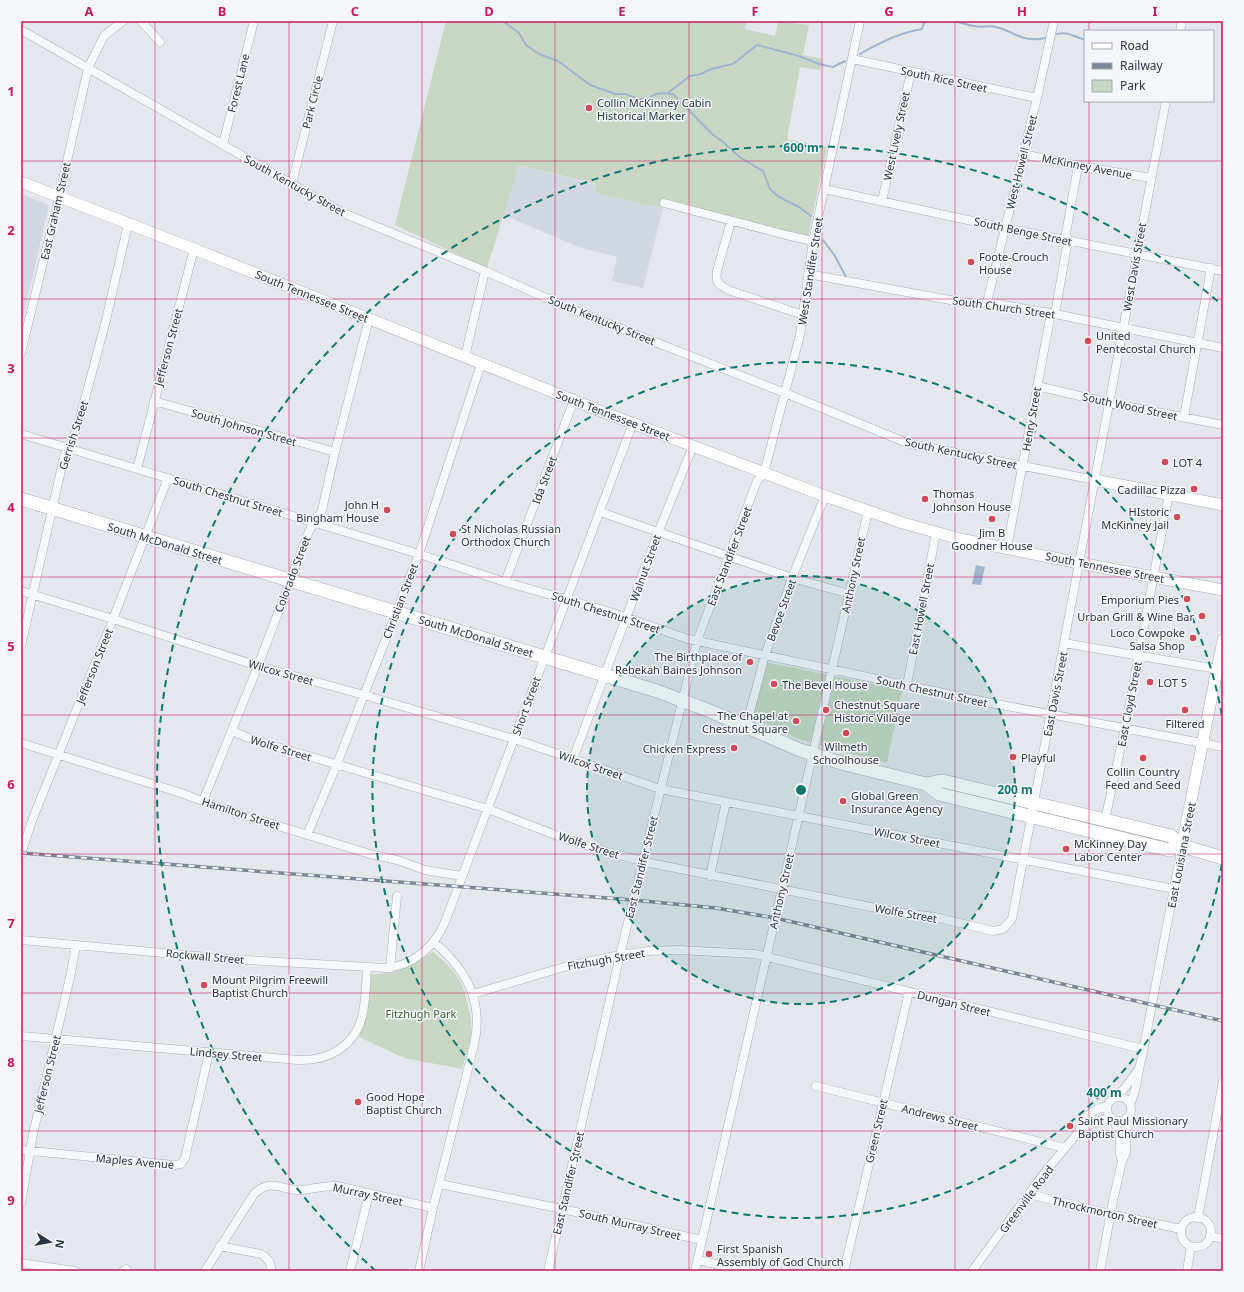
<svg xmlns="http://www.w3.org/2000/svg" width="1244" height="1292" font-family="'Noto Sans',sans-serif">
  <style>
    .built { fill: #d2d6de }
    .green { fill: #c9d6c5 }
    .water { fill: #9fb4cc }
    .lines { fill: none; stroke-linecap: round; stroke-linejoin: round }
    .stream { stroke: #9fb4cc; stroke-width: 2 }
    .street-casing { stroke: #a9aeb7; stroke-width: 9 }
    .secondary-casing { stroke: #a9aeb7; stroke-width: 12 }
    .primary-casing { stroke: #a3abb8; stroke-width: 14 }
    .street { stroke: #f7f8fa; stroke-width: 8 }
    .secondary { stroke: #fff; stroke-width: 11 }
    .primary { stroke: #fff; stroke-width: 13 }
    .rail-casing { stroke: #7d8696; stroke-width: 3.5 }
    .rail { stroke: #f4f6f9; stroke-width: 2; stroke-dasharray: 6; stroke-linecap: butt }
    .grid { fill: none; stroke: #c2185b; stroke-width: 1; stroke-opacity: 0.55 }
    .ring { fill: none; stroke: #0f766e; stroke-width: 2; stroke-dasharray: 7 5 }
    .poi-dot { fill: #d1495b; stroke: #f4f6f9; stroke-width: 1.5 }
    .labels { text-anchor: middle; dominant-baseline: central; stroke-width: 3; stroke-linejoin: round; paint-order: stroke }
    .street-label { font-size: 11px; fill: #2b3445; stroke: #f4f6f9 }
    .poi-label { font-size: 11px; fill: #2b3445; stroke: #f4f6f9; text-anchor: start }
    .park-label { font-size: 11px; fill: #3f6138; stroke: #f4f6f9 }
    .centre { fill: #0f766e; stroke: #f4f6f9; stroke-width: 2 }
    .ring-label { font-size: 12px; text-anchor: middle; font-weight: bold; fill: #0f766e; stroke: #f4f6f9; stroke-width: 3; stroke-linejoin: round; paint-order: stroke }
    .neatline { fill: none; stroke: #c2185b; stroke-width: 1.5 }
    .grid-label { font-size: 13px; text-anchor: middle; font-weight: bold; fill: #c2185b }
  </style>
  <rect width="100%" height="100%" fill="#e4e7ec"/>
  <path class="built" d="M519 165 596 185 595 193 663 208 643 288 612 281 617 257 579 247 503 215Z
    M21 194 49 205 21 327Z"/>
  <path class="green" d="M446 21H747L745 29 775 36 778 21 809 25 803 55 822 59 820 70 800 67 787 139 827 147 808 237 664 201 663 208 595 193 596 184 519 165 487 268 395 225Z
    M765 662 902 690 887 763 822 746 799 739 752 718Z
    M433 952C455 969 465 983 469 1011 471 1019 472 1028 471 1036 469 1047 465 1058 462 1069L404 1058 359 1037 368 1004 371 975 394 972 417 962Z"/>
  <path class="water" d="M976 565 985 567 981 585 972 584Z"/>
  <g class="lines">
    <path class="stream" d="M503 21 519 33 526 45 539 54 558 61 590 85 616 94H625L639 99H647L656 94 668 93 690 76 701 74 711 69 733 64 757 45 799 56 819 64 833 67 845 61
      M952 21C960 22 966 25 974 26 981 28 989 25 996 27 1015 32 1023 43 1045 38
      M1057 34C1068 31 1075 37 1085 40
      M860 54C879 43 901 32 922 29L924 23 927 21
      M669 94H673L713 135 722 141 741 158 763 171 770 189 779 197 799 207 811 216
      M823 240 835 256 846 277"/>
    <g class="street-casing">
      <path id="street" d="M141 21 160 42
        M21 30 343 213 485 271 571 309 785 393 900 440 911 444 1095 480
        M1180 31 1182 21
        M852 59 1037 98
        M223 144 254 21
        M1023 154 1078 166 1151 178
        M292 183 333 21
        M824 189 1005 228 1223 271
        M882 201 911 72
        M664 203 786 235 813 241
        M731 221 717 271C715 285 720 285 731 291L803 315
        M1065 239 1078 166
        M808 274 961 302 978 304 987 302 1055 314 1223 348
        M987 302 1037 98 1054 21
        M1055 314 1068 240
        M21 353 59 197 88 68 104 36 123 21
        M465 357 485 271
        M1037 386 1110 403 1223 425
        M154 401 335 452
        M1184 417 1211 268
        M21 434 419 554 505 582 607 611 688 639 986 702 1223 747
        M137 469 194 249
        M600 512 792 578 850 594
        M1007 548 1051 313
        M505 582 574 400
        M21 591 113 619 258 666 364 695 514 739 573 759 660 789 1174 889
        M1064 643 1223 670
        M21 646 64 457 72 442 81 414 106 320 128 224
        M907 685 936 533
        M746 727 765 655 792 578 825 496
        M232 731 254 740 488 809 566 839 607 852 650 863 896 912 935 917 993 931 1003 929 1012 919 1166 101
        M21 743 181 793 226 810 370 854 397 860 425 870 462 876
        M573 759 658 533 693 446
        M203 801 258 666 309 531 322 510 335 452 369 319
        M1105 820 1125 728 1169 494
        M307 835 337 764 419 554 481 364
        M21 854 33 818 113 619 168 478
        M710 876 726 802
        M21 940 229 959 386 968C413 966 435 946 445 922L633 423
        M390 968 397 896
        M473 994 564 967 620 955 648 951 678 950 755 954 1143 1049
        M21 1036 298 1060C328 1061 354 1047 362 1017 366 1001 366 984 367 967
        M816 1086 1065 1148
        M1116 1096 1124 1089 1138 1070
        M1107 1109a12 12 0 1 1 24 0a12 12 0 1 1-24 0Z
        M1130 1104C1138 1089 1137 1073 1142 1057L1182 846
        M1114 1120 1120 1138V1154L1122 1161
        M1081 1128C1087 1127 1089 1125 1094 1123 1099 1120 1105 1119 1111 1118
        M21 1150 174 1165 181 1164 185 1158 209 1053
        M440 1184 562 1209 702 1240
        M1029 1194 1110 1214 1181 1229
        M21 1203 33 1134 71 973 76 945
        M1181 1232a15 15 0 1 1 30 0a15 15 0 1 1-30 0Z
        M1198 1218 1223 1081
        M1210 1236 1223 1239
        M220 1246 261 1254C268 1258 272 1263 271 1271
        M698 1260 746 1271
        M21 1263 75 1271
        M123 1271 126 1269
        M205 1271 254 1194C271 1177 282 1191 302 1190 314 1189 324 1185 337 1186L433 1208
        M350 1271 369 1194
        M419 1271 433 1208 474 1045C484 1001 467 971 434 942
        M548 1271 620 955 697 641 757 481 764 473 800 335 813 241 860 21
        M695 1271 868 511
        M844 1271 909 992
        M972 1271 1045 1172 1077 1134C1080 1130 1081 1127 1083 1122 1086 1114 1099 1108 1107 1106
        M1100 1271 1113 1201 1122 1161 1126 1153 1127 1118
        M1187 1271 1191 1246"/>
    </g>
    <g class="secondary-casing">
      <path id="secondary" d="M21 182 194 249 608 414 825 496 903 523 960 539 1079 563 1223 590
        M1095 480 1223 505
        M1182 846 1223 640"/>
    </g>
    <g class="primary-casing">
      <path id="primary" d="M21 499 657 691 710 711 800 750 845 764 926 784 939 794 1169 850 1182 846
        M926 784 943 781 1171 836 1182 846 1223 858"/>
    </g>
    <use href="#street" class="street"/>
    <use href="#secondary" class="secondary"/>
    <use href="#primary" class="primary"/>
    <g class="rail-casing">
      <path id="rail" d="M21 853 633 900 716 908 775 918 1223 1021"/>
    </g>
    <use href="#rail" class="rail"/>
  </g>
  <path class="grid" d="M155 21V1271M289 21V1271M422 21V1271M555 21V1271M689 21V1271M822 21V1271M955 21V1271M1089 21V31M1089 101V1271M21 161H1223M21 299H1223M21 438H1223M21 577H1223M21 715H1223M21 854H1223M21 993H1223M21 1131H1223"/>
  <circle cx="801" cy="790" r="214" fill="#0f766e" fill-opacity=".12"/>
  <g class="ring">
    <circle cx="801" cy="790" r="214"/>
    <path d="M1222 864A428 428 0 1 1 1222 716"/>
    <path d="M376 1271A642 642 0 0 1 1222 305"/>
  </g>
  <g class="poi-dot">
    <circle cx="589" cy="108" r="4"/>
    <circle cx="971" cy="262" r="4"/>
    <circle cx="1088" cy="341" r="4"/>
    <circle cx="1165" cy="462" r="4"/>
    <circle cx="1194" cy="489" r="4"/>
    <circle cx="925" cy="499" r="4"/>
    <circle cx="387" cy="510" r="4"/>
    <circle cx="1177" cy="517" r="4"/>
    <circle cx="992" cy="519" r="4"/>
    <circle cx="453" cy="534" r="4"/>
    <circle cx="1187" cy="599" r="4"/>
    <circle cx="1202" cy="616" r="4"/>
    <circle cx="1193" cy="638" r="4"/>
    <circle cx="750" cy="662" r="4"/>
    <circle cx="1150" cy="682" r="4"/>
    <circle cx="774" cy="684" r="4"/>
    <circle cx="826" cy="710" r="4"/>
    <circle cx="1185" cy="710" r="4"/>
    <circle cx="796" cy="721" r="4"/>
    <circle cx="846" cy="733" r="4"/>
    <circle cx="734" cy="748" r="4"/>
    <circle cx="1013" cy="757" r="4"/>
    <circle cx="1143" cy="758" r="4"/>
    <circle cx="843" cy="801" r="4"/>
    <circle cx="1066" cy="849" r="4"/>
    <circle cx="204" cy="985" r="4"/>
    <circle cx="358" cy="1102" r="4"/>
    <circle cx="1070" cy="1126" r="4"/>
    <circle cx="709" cy="1254" r="4"/>
  </g>
  <g class="labels">
    <g class="street-label">
      <text transform="translate(944 79) rotate(12)">South Rice Street</text>
      <text transform="translate(238 83) rotate(-76)">Forest Lane</text>
      <text transform="translate(312 102) rotate(-76)">Park Circle</text>
      <text transform="translate(896 136) rotate(-78)">West Lively Street</text>
      <text transform="translate(1021 162) rotate(-76)">West Howell Street</text>
      <text transform="translate(1087 166) rotate(11)">McKinney Avenue</text>
      <text transform="translate(295 185) rotate(29)">South Kentucky Street</text>
      <text transform="translate(55 211) rotate(-77)">East Graham Street</text>
      <text transform="translate(1023 231) rotate(12)">South Benge Street</text>
      <text transform="translate(1134 267) rotate(-80)">West Davis Street</text>
      <text transform="translate(810 271) rotate(-81)">West Standifer Street</text>
      <text transform="translate(312 296) rotate(22)">South Tennessee Street</text>
      <text transform="translate(1004 307) rotate(8)">South Church Street</text>
      <text transform="translate(602 320) rotate(22)">South Kentucky Street</text>
      <text transform="translate(168 347) rotate(-75)">Jefferson Street</text>
      <text transform="translate(1130 406) rotate(12)">South Wood Street</text>
      <text transform="translate(613 415) rotate(21)">South Tennessee Street</text>
      <text transform="translate(1031 419) rotate(-80)">Henry Street</text>
      <text transform="translate(244 427) rotate(16)">South Johnson Street</text>
      <text transform="translate(73 435) rotate(-72)">Gerrish Street</text>
      <text transform="translate(961 453) rotate(12)">South Kentucky Street</text>
      <text transform="translate(544 480) rotate(-69)">Ida Street</text>
      <text transform="translate(228 496) rotate(17)">South Chestnut Street</text>
      <text transform="translate(165 543) rotate(17)">South McDonald Street</text>
      <text transform="translate(729 556) rotate(-69)">East Standifer Street</text>
      <text transform="translate(1105 567) rotate(11)">South Tennessee Street</text>
      <text transform="translate(645 568) rotate(-70)">Walnut Street</text>
      <text transform="translate(292 574) rotate(-69)">Colorado Street</text>
      <text transform="translate(853 575) rotate(-78)">Anthony Street</text>
      <text transform="translate(400 601) rotate(-69)">Christian Street</text>
      <text transform="translate(921 609) rotate(-79)">East Howell Street</text>
      <text transform="translate(781 610) rotate(-70)">Bevoe Street</text>
      <text transform="translate(606 612) rotate(18)">South Chestnut Street</text>
      <text transform="translate(476 636) rotate(17)">South McDonald Street</text>
      <text transform="translate(94 666) rotate(-68)">Jefferson Street</text>
      <text transform="translate(281 672) rotate(16)">Wilcox Street</text>
      <text transform="translate(932 691) rotate(12)">South Chestnut Street</text>
      <text transform="translate(1055 694) rotate(-79)">East Davis Street</text>
      <text transform="translate(1129 704) rotate(-79)">East Cloyd Street</text>
      <text transform="translate(526 706) rotate(-70)">Short Street</text>
      <text transform="translate(281 748) rotate(17)">Wolfe Street</text>
      <text transform="translate(591 765) rotate(19)">Wilcox Street</text>
      <text transform="translate(241 813) rotate(18)">Hamilton Street</text>
      <text transform="translate(907 837) rotate(11)">Wilcox Street</text>
      <text transform="translate(589 845) rotate(18)">Wolfe Street</text>
      <text transform="translate(1181 855) rotate(-79)">East Louisiana Street</text>
      <text transform="translate(641 867) rotate(-76)">East Standifer Street</text>
      <text transform="translate(781 891) rotate(-77)">Anthony Street</text>
      <text transform="translate(906 913) rotate(10)">Wolfe Street</text>
      <text transform="translate(205 956) rotate(5)">Rockwall Street</text>
      <text transform="translate(606 959) rotate(-10)">Fitzhugh Street</text>
      <text transform="translate(954 1003) rotate(14)">Dungan Street</text>
      <text transform="translate(226 1054) rotate(5)">Lindsey Street</text>
      <text transform="translate(47 1074) rotate(-76)">Jefferson Street</text>
      <text transform="translate(940 1117) rotate(14)">Andrews Street</text>
      <text transform="translate(876 1131) rotate(-77)">Green Street</text>
      <text transform="translate(135 1161) rotate(5)">Maples Avenue</text>
      <text transform="translate(568 1183) rotate(-77)">East Standifer Street</text>
      <text transform="translate(368 1194) rotate(12)">Murray Street</text>
      <text transform="translate(1026 1199) rotate(-53)">Greenville Road</text>
      <text transform="translate(1105 1212) rotate(13)">Throckmorton Street</text>
      <text transform="translate(630 1224) rotate(13)">South Murray Street</text>
    </g>
    <g class="poi-label">
      <text x="597" y="102">Collin McKinney Cabin<tspan x="597" dy="13">Historical Marker</tspan></text>
      <text x="979" y="256">Foote-Crouch<tspan x="979" dy="13">House</tspan></text>
      <text x="1096" y="335">United<tspan x="1096" dy="13">Pentecostal Church</tspan></text>
      <text x="1173" y="462">LOT 4</text>
      <text x="1186" y="489" text-anchor="end">Cadillac Pizza</text>
      <text x="933" y="493">Thomas<tspan x="933" dy="13">Johnson House</tspan></text>
      <text x="379" y="504" text-anchor="end">John H<tspan x="379" dy="13">Bingham House</tspan></text>
      <text x="1169" y="511" text-anchor="end">HIstoric<tspan x="1169" dy="13">McKinney Jail</tspan></text>
      <text x="461" y="528">St Nicholas Russian<tspan x="461" dy="13">Orthodox Church</tspan></text>
      <text x="992" y="532" text-anchor="middle">Jim B<tspan x="992" dy="13">Goodner House</tspan></text>
      <text x="1179" y="599" text-anchor="end">Emporium Pies</text>
      <text x="1194" y="616" text-anchor="end">Urban Grill &amp; Wine Bar</text>
      <text x="1185" y="632" text-anchor="end">Loco Cowpoke<tspan x="1185" dy="13">Salsa Shop</tspan></text>
      <text x="742" y="656" text-anchor="end">The Birthplace of<tspan x="742" dy="13">Rebekah Baines Johnson</tspan></text>
      <text x="1158" y="682">LOT 5</text>
      <text x="782" y="684">The Bevel House</text>
      <text x="834" y="704">Chestnut Square<tspan x="834" dy="13">Historic Village</tspan></text>
      <text x="788" y="715" text-anchor="end">The Chapel at<tspan x="788" dy="13">Chestnut Square</tspan></text>
      <text x="1185" y="723" text-anchor="middle">Filtered</text>
      <text x="846" y="746" text-anchor="middle">Wilmeth<tspan x="846" dy="13">Schoolhouse</tspan></text>
      <text x="726" y="748" text-anchor="end">Chicken Express</text>
      <text x="1021" y="757">Playful</text>
      <text x="1143" y="771" text-anchor="middle">Collin Country<tspan x="1143" dy="13">Feed and Seed</tspan></text>
      <text x="851" y="795">Global Green<tspan x="851" dy="13">Insurance Agency</tspan></text>
      <text x="1074" y="843">McKinney Day<tspan x="1074" dy="13">Labor Center</tspan></text>
      <text x="212" y="979">Mount Pilgrim Freewill<tspan x="212" dy="13">Baptist Church</tspan></text>
      <text x="366" y="1096">Good Hope<tspan x="366" dy="13">Baptist Church</tspan></text>
      <text x="1078" y="1120">Saint Paul Missionary<tspan x="1078" dy="13">Baptist Church</tspan></text>
      <text x="717" y="1248">First Spanish<tspan x="717" dy="13">Assembly of God Church</tspan></text>
    </g>
    <g class="park-label">
      <text x="421" y="1013">Fitzhugh Park</text>
    </g>
  </g>
  <circle cx="801" cy="790" r="6" class="centre"/>
  <g class="ring-label">
    <text x="801" y="152">600 m</text>
    <text x="1015" y="794">200 m</text>
    <text x="1104" y="1097">400 m</text>
  </g>
  <rect width="1244" height="1292" fill="none" stroke="#f4f6f9" stroke-width="44"/>
  <rect x="1084" y="30" width="130" height="72" fill="#f4f6f9" stroke="#a4a8b1"/>
  <rect x="1092" y="43" width="20" height="6" fill="#ffffff" stroke="#a4a8b1"/>
  <text x="1120" y="50" font-size="12" fill="#2b3445">Road</text>
  <rect x="1092" y="63" width="20" height="6" fill="#7d8696" stroke="#a4a8b1"/>
  <text x="1120" y="70" font-size="12" fill="#2b3445">Railway</text>
  <rect x="1092" y="80" width="20" height="12" fill="#c9d6c5" stroke="#a4a8b1"/>
  <text x="1120" y="90" font-size="12" fill="#2b3445">Park</text>
  <g transform="translate(50 1242) rotate(101)" stroke="#f4f6f9" stroke-width="3" paint-order="stroke">
  <path d="M0-3L7 15L0 10L-7 15Z" fill="#2b3445"/>
  <text y="-6" font-size="11" font-weight="bold" text-anchor="middle" fill="#2b3445">N</text>
  </g>
  <rect x="22" y="22" width="1200" height="1248" class="neatline"/>
  <g class="grid-label">
    <text x="89" y="16">A</text>
    <text x="222" y="16">B</text>
    <text x="355" y="16">C</text>
    <text x="489" y="16">D</text>
    <text x="622" y="16">E</text>
    <text x="755" y="16">F</text>
    <text x="889" y="16">G</text>
    <text x="1022" y="16">H</text>
    <text x="1155" y="16">I</text>
    <text x="11" y="96">1</text>
    <text x="11" y="235">2</text>
    <text x="11" y="373">3</text>
    <text x="11" y="512">4</text>
    <text x="11" y="651">5</text>
    <text x="11" y="789">6</text>
    <text x="11" y="928">7</text>
    <text x="11" y="1067">8</text>
    <text x="11" y="1205">9</text>
  </g>
</svg>
